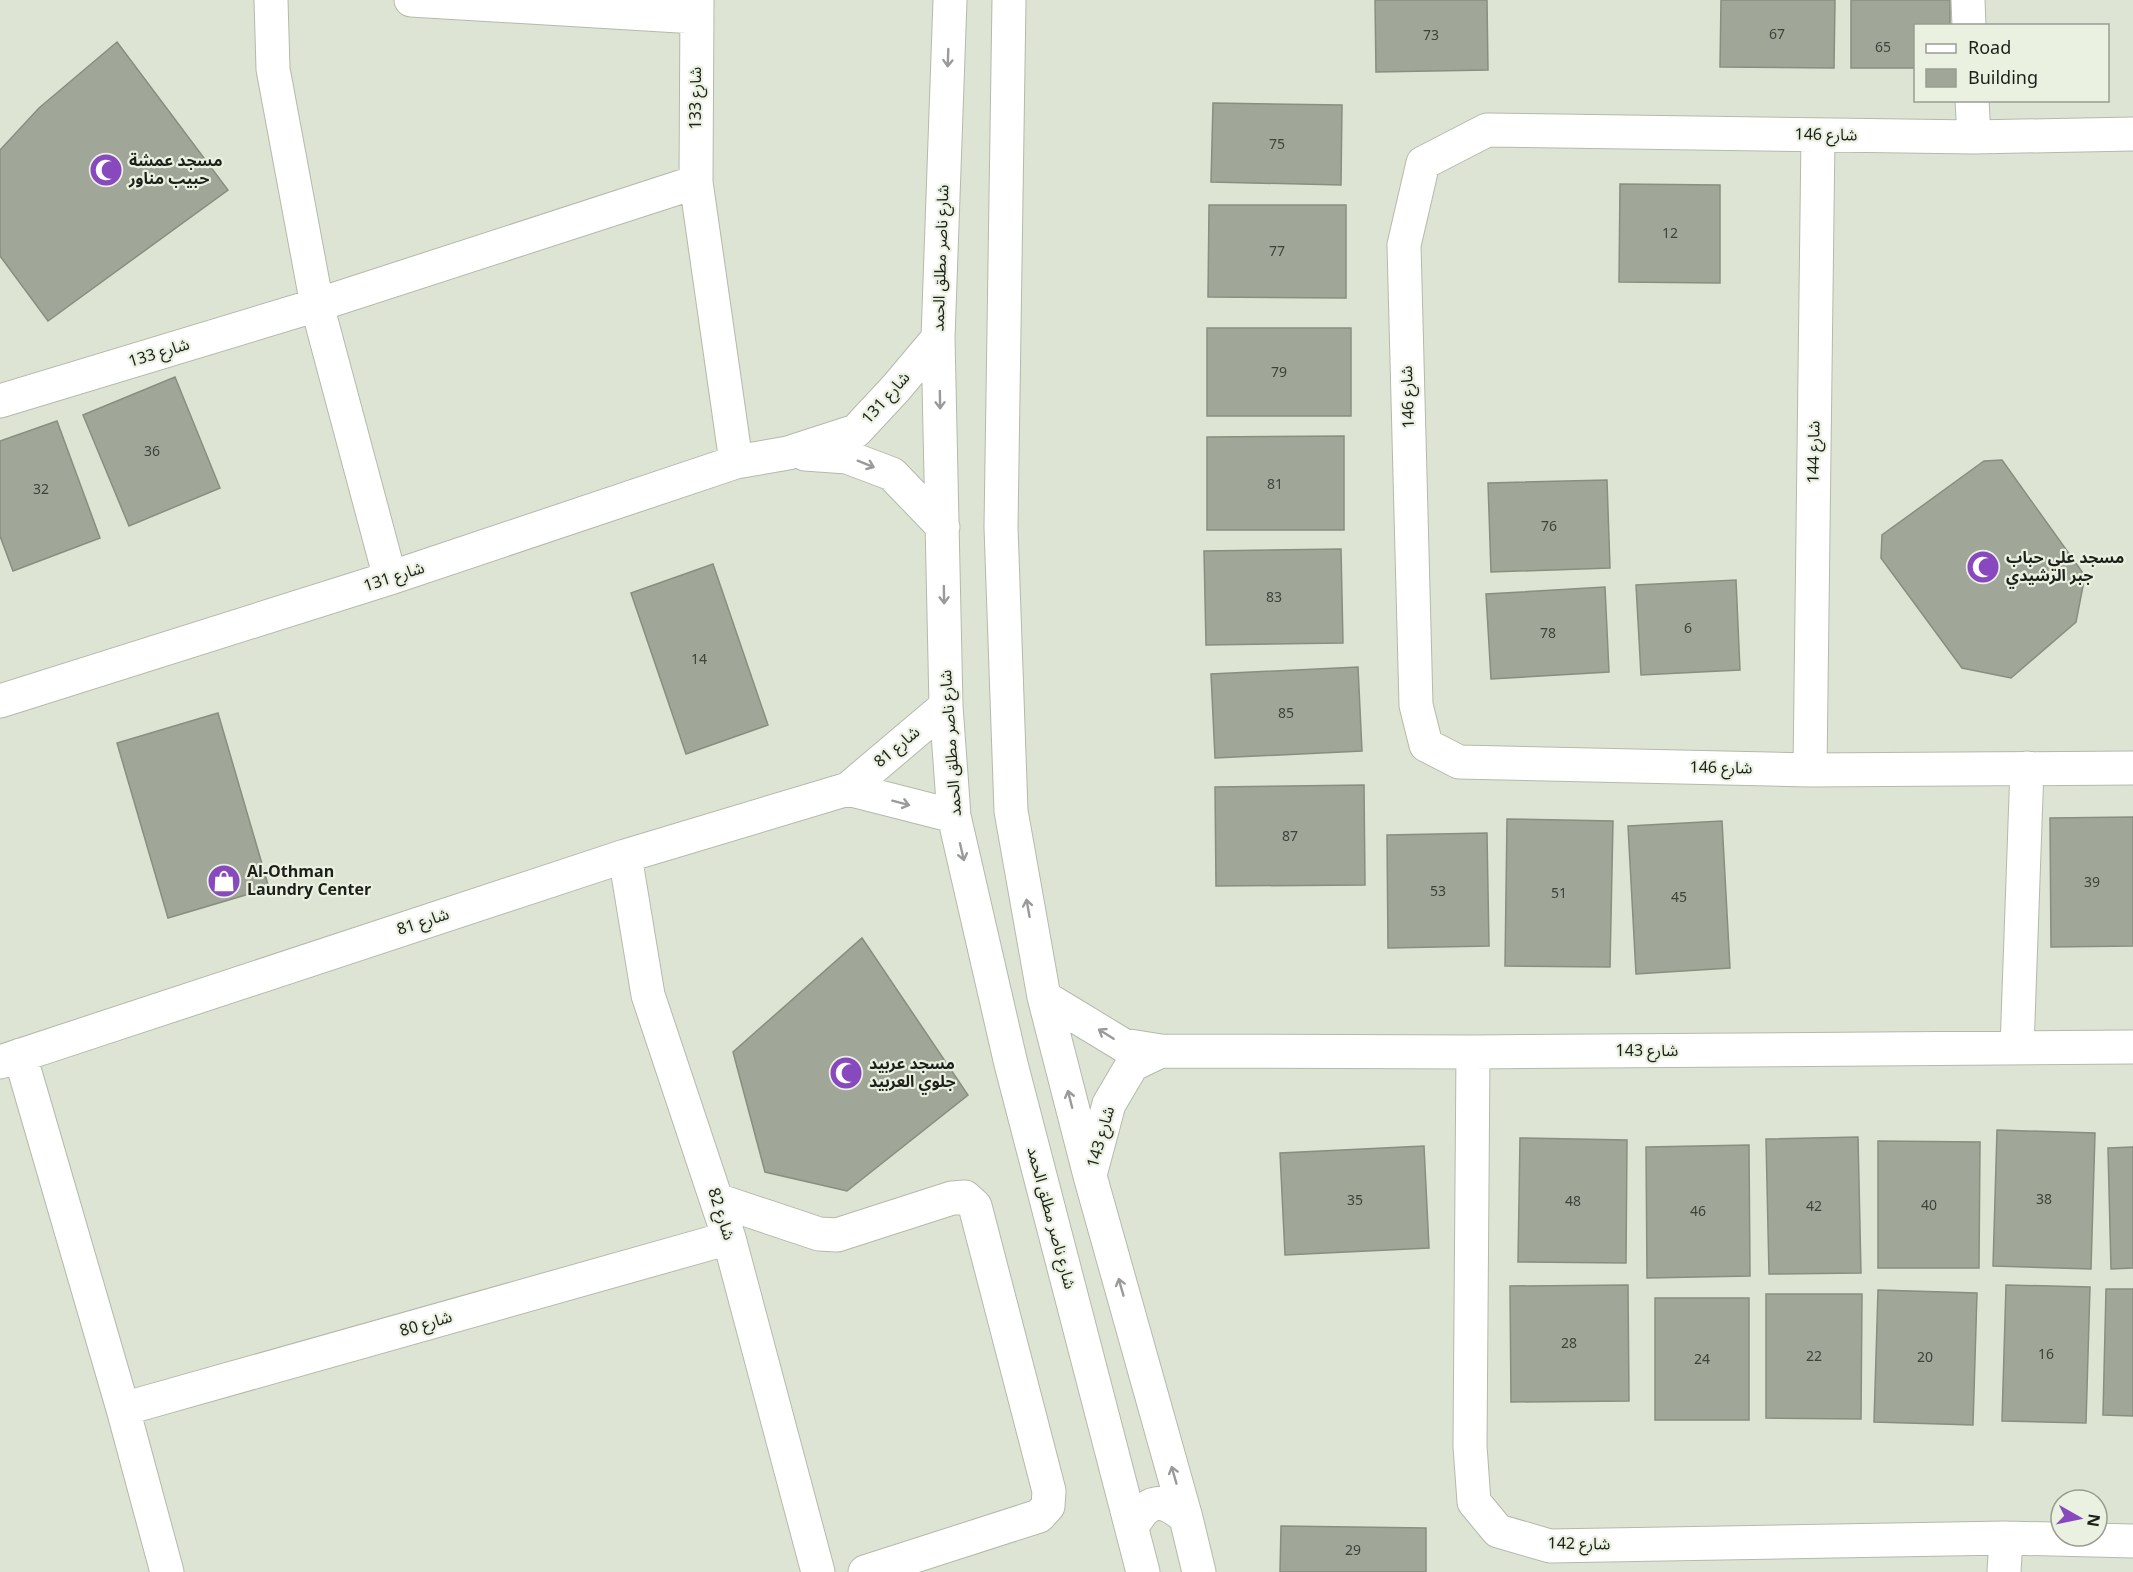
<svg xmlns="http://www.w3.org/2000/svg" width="2133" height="1572" font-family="Georgia,'Noto Sans Arabic',serif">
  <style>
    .building { fill: #a0a798; stroke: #888e80; stroke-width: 1.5 }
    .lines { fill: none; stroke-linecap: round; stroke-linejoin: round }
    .minor-casing { stroke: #b4baab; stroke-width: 35 }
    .minor { stroke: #fff; stroke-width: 33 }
    .oneway { stroke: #999b98 }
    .labels { text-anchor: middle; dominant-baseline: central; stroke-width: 4.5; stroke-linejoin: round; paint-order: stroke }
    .number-label { font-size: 14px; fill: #3e423a }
    .street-label { font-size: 16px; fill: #1d201a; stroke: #eaf1e1 }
    .poi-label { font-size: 16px; font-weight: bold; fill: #1d201a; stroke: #eaf1e1; text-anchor: start }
  </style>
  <rect width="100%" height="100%" fill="#dde4d4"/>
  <path class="building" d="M1375 0H1487L1488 70 1376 72Z
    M1721 0H1835L1834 68 1720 67Z
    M1851 0H1950V26H1916V68H1851Z
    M117 42 228 190 48 321 0 256V150L39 108Z
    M1213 103 1342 105 1341 185 1211 182Z
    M1620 184 1720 185V283L1619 282Z
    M1209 205H1346V298L1208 297Z
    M1207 328H1351V416H1207Z
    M175 377 220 488 129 526 83 415Z
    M57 421 100 538 13 571 0 536V441Z
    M1344 436V530H1207V437Z
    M2002 460 2085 576 2076 622 2011 678 1962 668 1881 558 1882 535 1984 461Z
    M1607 480 1610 568 1491 572 1488 483Z
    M1341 549 1343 643 1206 645 1204 551Z
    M713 564 768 725 686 754 631 593Z
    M1736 580 1740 670 1641 675 1636 585Z
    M1605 587 1609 672 1491 679 1486 594Z
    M1358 667 1362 751 1215 758 1211 674Z
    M218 713 269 888 168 918 117 743Z
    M1364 785 1365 885 1216 886 1215 787Z
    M2133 817V946L2051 947 2050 818Z
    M1507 819 1613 821 1610 967 1505 966Z
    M1722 821 1730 968 1636 974 1628 826Z
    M1487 833 1489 946 1388 948 1387 835Z
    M862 938 968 1095 847 1191 765 1172 733 1052Z
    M1997 1130 2095 1133 2091 1269 1993 1266Z
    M1858 1137 1861 1273 1769 1274 1766 1139Z
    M1520 1138 1627 1140 1626 1263 1518 1262Z
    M1878 1141 1980 1142 1979 1268H1878Z
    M1749 1145 1750 1276 1647 1278 1646 1147Z
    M1424 1146 1429 1248 1285 1255 1280 1153Z
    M2133 1147V1268L2111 1269 2108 1148Z
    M1628 1285 1629 1401 1511 1402 1510 1286Z
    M2006 1285 2090 1287 2086 1423 2002 1421Z
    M2106 1289H2133V1416L2103 1415Z
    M1878 1290 1977 1293 1973 1425 1874 1422Z
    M1766 1294H1862L1861 1419 1766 1418Z
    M1655 1298H1749V1420H1655Z
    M1281 1526 1426 1528V1572H1280Z"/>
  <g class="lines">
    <g class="minor-casing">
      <path id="minor" d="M271 0 273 69 317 305 390 578
        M411 0 696 17
        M697 0 696 182 736 462
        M950 0 938 338 946 706 954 816 1011 1064 1143 1572
        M1009 0 1001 527 1011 811 1044 997 1090 1176 1186 1518 1199 1572
        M1968 0 1969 26
        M1972 100 1974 137
        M2133 134 1974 137 1487 130 1423 163 1404 245 1416 705 1426 745 1459 762 1810 770 2133 768
        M0 401 317 305 696 182
        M805 454 847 457 892 474 943 527
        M0 701 390 578 736 462 788 453 856 431 896 388 938 338
        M1810 770 1818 135
        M848 789 954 816
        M625 856 648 995 729 1238 818 1572
        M1044 997 1123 1045 1161 1051 1473 1052 2133 1047
        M2017 1048 2027 768
        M1473 1052 1470 1446 1474 1502 1498 1531 1550 1546 2006 1538 2133 1541
        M20 1055 123 1409 167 1572
        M0 1062 625 856 848 789 946 706
        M1090 1175 1109 1104 1132 1065 1161 1051
        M717 1200 819 1234 837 1235 952 1198 965 1197 975 1206 1049 1491 1048 1506 1039 1516 865 1572
        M123 1409 729 1238
        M1132 1528C1146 1499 1162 1496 1186 1518
        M2004 1572 2006 1538"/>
    </g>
    <use href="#minor" class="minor"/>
  </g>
  <defs><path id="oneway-shaft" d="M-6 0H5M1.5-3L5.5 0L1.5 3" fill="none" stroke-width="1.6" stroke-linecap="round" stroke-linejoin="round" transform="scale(1.5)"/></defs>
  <g class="oneway">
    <use href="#oneway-shaft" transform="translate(948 58) rotate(92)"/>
    <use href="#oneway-shaft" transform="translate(940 400) rotate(89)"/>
    <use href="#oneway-shaft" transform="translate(866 464) rotate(22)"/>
    <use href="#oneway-shaft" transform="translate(944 595) rotate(89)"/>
    <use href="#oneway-shaft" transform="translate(901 803) rotate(15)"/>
    <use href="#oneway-shaft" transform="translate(962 852) rotate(77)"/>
    <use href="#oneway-shaft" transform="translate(1028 908) rotate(-100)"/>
    <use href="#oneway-shaft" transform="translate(1106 1034) rotate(-148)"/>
    <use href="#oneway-shaft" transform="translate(1070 1099) rotate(-104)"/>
    <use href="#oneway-shaft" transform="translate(1121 1287) rotate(-106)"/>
    <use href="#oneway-shaft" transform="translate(1174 1475) rotate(-106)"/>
  </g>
  <defs>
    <g id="mosque-disc" transform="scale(1.725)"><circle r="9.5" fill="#8949be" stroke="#eaf1e1"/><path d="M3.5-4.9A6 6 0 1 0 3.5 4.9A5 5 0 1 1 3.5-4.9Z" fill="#fff"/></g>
    <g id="shop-disc" transform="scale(1.725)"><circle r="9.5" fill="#8949be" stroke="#eaf1e1"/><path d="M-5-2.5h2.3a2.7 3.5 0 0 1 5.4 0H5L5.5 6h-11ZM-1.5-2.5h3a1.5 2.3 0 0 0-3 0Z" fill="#fff"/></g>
  </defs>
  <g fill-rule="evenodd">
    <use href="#mosque-disc" x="106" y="170"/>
    <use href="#mosque-disc" x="1983" y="567"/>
    <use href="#shop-disc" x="224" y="881"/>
    <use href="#mosque-disc" x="846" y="1073"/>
  </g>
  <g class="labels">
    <g class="number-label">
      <text x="1777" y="34">67</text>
      <text x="1431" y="35">73</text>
      <text x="1883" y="47">65</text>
      <text x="1277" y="144">75</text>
      <text x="1670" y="233">12</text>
      <text x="1277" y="251">77</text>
      <text x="1279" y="372">79</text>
      <text x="152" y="451">36</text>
      <text x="1275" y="484">81</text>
      <text x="41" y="489">32</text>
      <text x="1549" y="526">76</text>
      <text x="1274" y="597">83</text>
      <text x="1688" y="628">6</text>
      <text x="1548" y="633">78</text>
      <text x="699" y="659">14</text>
      <text x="1286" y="713">85</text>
      <text x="1290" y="836">87</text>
      <text x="2092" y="882">39</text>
      <text x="1438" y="891">53</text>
      <text x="1559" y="893">51</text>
      <text x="1679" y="897">45</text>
      <text x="2044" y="1199">38</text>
      <text x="1355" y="1200">35</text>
      <text x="1573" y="1201">48</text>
      <text x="1929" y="1205">40</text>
      <text x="1814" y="1206">42</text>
      <text x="1698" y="1211">46</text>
      <text x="1569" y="1343">28</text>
      <text x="2046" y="1354">16</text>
      <text x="1814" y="1356">22</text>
      <text x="1925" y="1357">20</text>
      <text x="1702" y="1359">24</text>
      <text x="1353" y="1550">29</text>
    </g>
    <g class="street-label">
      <text transform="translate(696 98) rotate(-90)">شارع 133</text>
      <text transform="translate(1826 135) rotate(1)">شارع 146</text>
      <text transform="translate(941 258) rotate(-88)">شارع ناصر مطلق الحمد</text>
      <text transform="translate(159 353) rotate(-17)">شارع 133</text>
      <text transform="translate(1408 397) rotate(-92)">شارع 146</text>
      <text transform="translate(886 398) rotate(-48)">شارع 131</text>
      <text transform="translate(1814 452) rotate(-89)">شارع 144</text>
      <text transform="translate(394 577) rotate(-18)">شارع 131</text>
      <text transform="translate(951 743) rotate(-94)">شارع ناصر مطلق الحمد</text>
      <text transform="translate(897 747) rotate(-40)">شارع 81</text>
      <text transform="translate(1721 768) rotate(1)">شارع 146</text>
      <text transform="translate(423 922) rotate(-18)">شارع 81</text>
      <text x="1647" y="1051">شارع 143</text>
      <text transform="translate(1101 1137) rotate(-74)">شارع 143</text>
      <text transform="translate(721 1214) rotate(72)">شارع 82</text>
      <text transform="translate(1051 1218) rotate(75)">شارع ناصر مطلق الحمد</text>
      <text transform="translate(426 1324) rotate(-16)">شارع 80</text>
      <text transform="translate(1579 1544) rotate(1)">شارع 142</text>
    </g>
    <g class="poi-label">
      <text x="129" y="161">مسجد عمشة<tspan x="129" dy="18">حبيب مناور</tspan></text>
      <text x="2006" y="558">مسجد علي حباب<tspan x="2006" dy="18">جبر الرشيدي</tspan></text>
      <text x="247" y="872">Al-Othman<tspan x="247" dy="18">Laundry Center</tspan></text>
      <text x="869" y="1064">مسجد عربيد<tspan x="869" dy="18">جلوي العربيد</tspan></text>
    </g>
  </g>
  <rect x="1914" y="24" width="195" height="78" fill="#eaf1e1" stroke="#989d91" stroke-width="1.5"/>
  <rect x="1926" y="44" width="30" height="9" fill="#ffffff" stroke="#989d91" stroke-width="1.5"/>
  <text x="1968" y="54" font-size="18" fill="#1d201a">Road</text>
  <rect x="1926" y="69" width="30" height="18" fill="#a0a798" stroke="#989d91" stroke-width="1.5"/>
  <text x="1968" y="84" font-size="18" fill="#1d201a">Building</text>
  <g transform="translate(2079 1518) rotate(99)"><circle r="28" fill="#eaf1e1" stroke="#989d91" stroke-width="1.5"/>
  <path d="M0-4.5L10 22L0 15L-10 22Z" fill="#8949be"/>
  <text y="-9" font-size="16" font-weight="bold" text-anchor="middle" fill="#1d201a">N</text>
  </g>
</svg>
